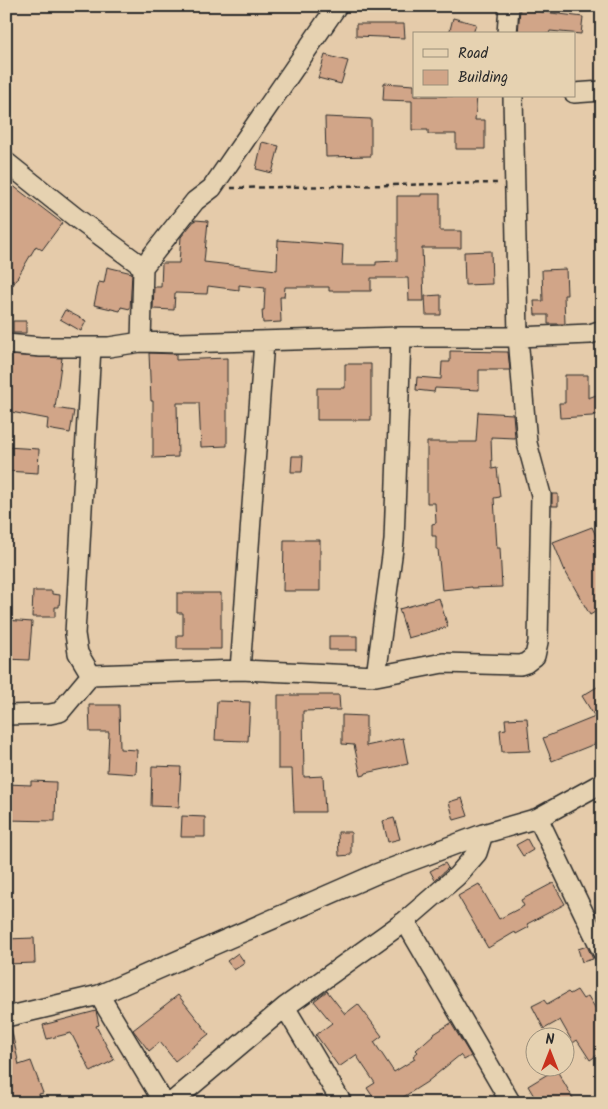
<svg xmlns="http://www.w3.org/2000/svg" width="608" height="1109" font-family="Kalam,sans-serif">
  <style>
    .building { fill: #d1a588; stroke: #2b2b2b }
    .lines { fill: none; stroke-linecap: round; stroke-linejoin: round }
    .minor-casing { stroke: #2b2b2b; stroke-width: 22 }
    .path { stroke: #2b2b2b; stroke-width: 2.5; stroke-dasharray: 5 4; stroke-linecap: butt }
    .minor { stroke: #e6d2b1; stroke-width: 19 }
  </style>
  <rect width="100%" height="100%" fill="#e5cbaa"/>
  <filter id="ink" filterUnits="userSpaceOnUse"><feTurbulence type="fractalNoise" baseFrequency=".02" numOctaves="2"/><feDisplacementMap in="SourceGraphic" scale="10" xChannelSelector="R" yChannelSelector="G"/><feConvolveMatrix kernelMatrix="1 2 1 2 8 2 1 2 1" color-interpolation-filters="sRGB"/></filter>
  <g filter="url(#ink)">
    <path class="building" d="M520 9 583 17 581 34 550 31 549 34H518Z
      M453 18 476 24 473 34H449Z
      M356 24H404L405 38 356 36Z
      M325 55 348 61 341 84 318 78Z
      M384 83 414 85V96H477L475 120H485V149H456V134H428V130H412V101L383 100Z
      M325 117 371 119V156L326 157Z
      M262 142 279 146 272 173 256 169Z
      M12 185 62 223 42 250 36 246 13 285V279L6 290V193Z
      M421 194H440V231H461V248H422L424 301H409L408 278H371V291H329V287H285L284 297H280L281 322 263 323 262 310H264L265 288 239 285V290L208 286 207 294 175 293 174 310 153 309 154 287H161L162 263H179L181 237 195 220 208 221 204 262 277 270 278 240 343 245 342 265H376V262L397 261V196H421Z
      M491 251 492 284 465 285 464 252Z
      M107 267 132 273 130 309 121 307 120 311 94 305 99 282 104 283Z
      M566 269 567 295H564L565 324H548V315H535L534 301H543L542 270Z
      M441 295V315H426L425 296Z
      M65 310 86 321 81 331 60 319Z
      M13 321H26V333H13Z
      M450 351 508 352 510 370H479V390L435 388 434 392 416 390 417 377 441 379 442 362H450Z
      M149 353 176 354V360L227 358V446L201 447 199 403H177L178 457 153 458V401H151Z
      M6 355 62 358 55 408 74 411 70 433 47 429 48 419 6 411 8 394H6Z
      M345 364H371V420H317V388H345Z
      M565 375H588V398L602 393V413L592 416 560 418 559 403H565Z
      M478 412 513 414 515 438 491 437 492 469 497 468 500 497 494 498 497 548H500L502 587 472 588V587L442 590 438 549H436V536H432V524L436 523 435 503H427V442H476Z
      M6 447 39 449 38 473 6 471Z
      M292 456H303L302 472H291Z
      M552 494H558V506H552Z
      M592 527 602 549V608L590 615 565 571 553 542Z
      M284 540H320V591H283Z
      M33 591H52V594L60 595 59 607H55V617H32Z
      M177 593H221V649H177V635H183V613H177Z
      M439 598 448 627 408 638 399 609Z
      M6 620 32 622 29 660 6 659Z
      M329 636H357V650H329Z
      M602 684V741L552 761 543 738 595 717 582 696Z
      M278 695H339L340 710 303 711 304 777 323 776 325 812H294L292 769H278Z
      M217 701 250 702 248 741 215 740Z
      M89 705H119L120 749 137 750 136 774 107 772 109 732H90Z
      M342 715 366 716V746L403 738 408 764 366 773 365 775 361 776 354 745 342 744Z
      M527 718 530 751 502 752 500 730 506 729 505 719Z
      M152 766 181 767 179 807 151 806Z
      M31 781 56 782 55 821 6 820V784L31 785Z
      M462 798 468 816 454 820 449 802Z
      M182 816 205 817V837H181Z
      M394 818 400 839 388 842 383 821Z
      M338 832H351V855L339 856Z
      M527 839 533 850 523 856 516 845Z
      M445 863 448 868 435 880 430 871Z
      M553 883 565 904 527 924 529 927 516 934 515 932 488 948 458 896 479 884 499 919 524 906 521 900Z
      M34 938 35 963 6 964V939Z
      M587 946 593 959 582 962 578 949Z
      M238 953 245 963 234 970 227 961Z
      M577 990 583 999 588 996 602 1019V1052L590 1060 577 1040 573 1043 560 1020 544 1029 532 1006 544 1000 547 1004 568 992 570 994Z
      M327 991 345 1014 358 1004 382 1036 374 1042 394 1072 415 1059 413 1056 418 1052 416 1050 434 1034 451 1023 471 1056 464 1060 460 1055 427 1082 394 1103H377L367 1088 375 1083 356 1055 339 1067 316 1035 332 1023 314 1001Z
      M178 995 209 1034 175 1061 160 1042 149 1051 133 1030Z
      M96 1011 99 1025 96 1026 114 1060 91 1072 71 1033 47 1039 43 1025Z
      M6 1028H11L19 1065 31 1061 43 1093 39 1094 42 1103H6Z
      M556 1069 576 1103H538L528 1086Z"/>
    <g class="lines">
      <g class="minor-casing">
        <path id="minor" d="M507 34 509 6
          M574 93 602 91
          M6 162 75 217 143 267 141 342
          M143 267 195 201 212 188 337 6
          M6 344 41 347H109L141 342 179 343 401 337H518L590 334 602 330
          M91 347 75 634 78 653 91 675 240 670 376 676 443 663 520 665 526 663 535 656 538 642 541 495 527 443 518 337 513 96
          M240 670 264 341
          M376 676 394 541 401 337
          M6 715 50 714 60 712 91 675
          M538 818 602 951
          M405 921 511 1103
          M99 995 164 1103
          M285 1007 342 1103
          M6 1017 99 995 376 874 483 834 538 818 602 783
          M171 1103 285 1007 405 921 457 876 477 853 483 834"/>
      </g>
      <path class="path" d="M231 188 498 183"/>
      <use href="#minor" class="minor"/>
    </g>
  </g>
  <rect width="608" height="1109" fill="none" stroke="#e6d2b1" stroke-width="25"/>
  <rect x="12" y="12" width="583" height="1084" fill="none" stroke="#2b2b2b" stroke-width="2" filter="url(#ink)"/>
  <rect x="413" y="32" width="162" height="65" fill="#e6d2b1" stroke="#9b8f7b"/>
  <rect x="423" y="49" width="25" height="8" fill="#e6d2b1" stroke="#9b8f7b"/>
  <text x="458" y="58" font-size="15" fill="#2b2b2b">Road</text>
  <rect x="423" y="70" width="25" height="15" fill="#d1a588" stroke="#9b8f7b"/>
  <text x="458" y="82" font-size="15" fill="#2b2b2b">Building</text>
  <g transform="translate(550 1052)"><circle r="24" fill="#e6d2b1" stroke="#9b8f7b"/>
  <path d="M0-4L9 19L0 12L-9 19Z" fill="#c8321e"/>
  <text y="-8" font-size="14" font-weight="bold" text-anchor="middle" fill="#2b2b2b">N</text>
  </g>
</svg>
